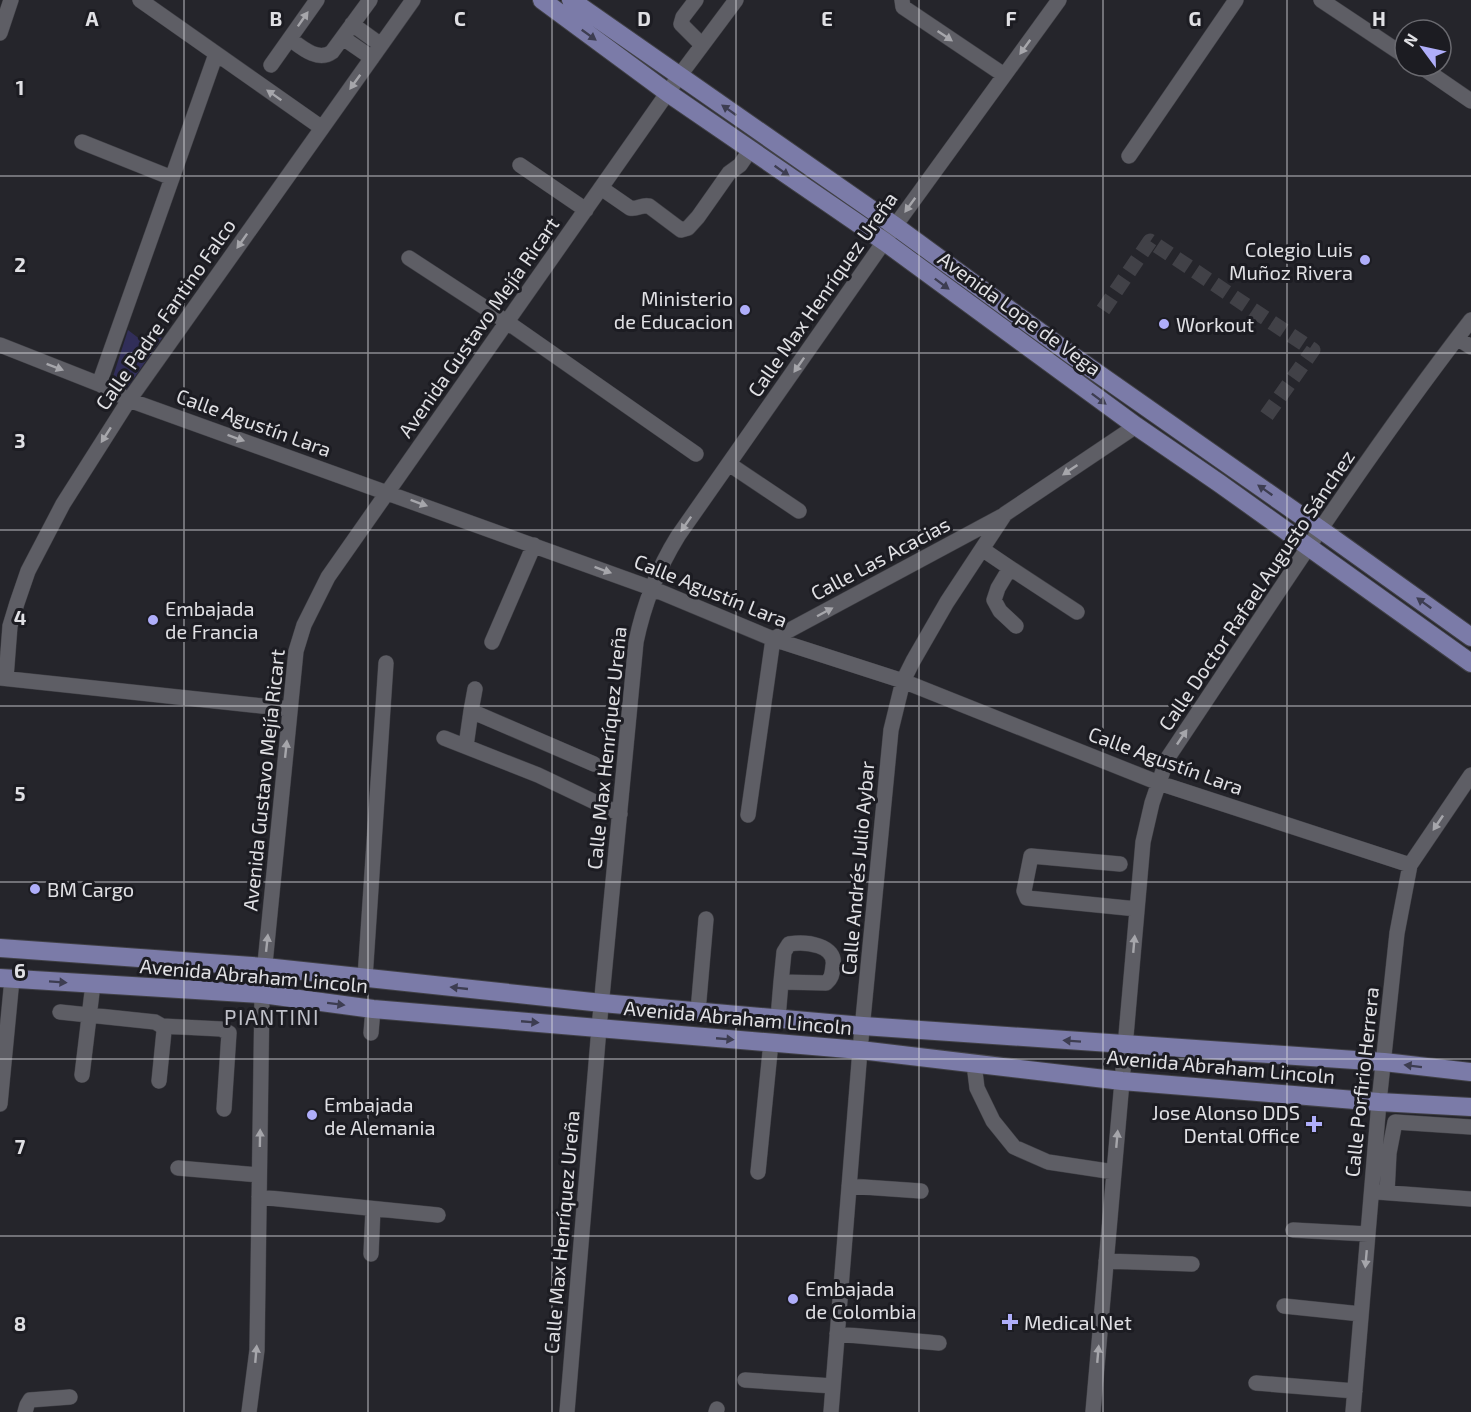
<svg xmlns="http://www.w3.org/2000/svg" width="1471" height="1412" font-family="'Exo 2',sans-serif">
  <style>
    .green { fill: #312e59 }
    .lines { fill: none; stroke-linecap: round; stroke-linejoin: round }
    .minor-tunnel { stroke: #414147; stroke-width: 15; stroke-dasharray: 15 8; stroke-linecap: butt }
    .minor-casing { stroke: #404046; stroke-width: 16 }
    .major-casing { stroke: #404046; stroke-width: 20 }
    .minor { stroke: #5e5e65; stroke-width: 15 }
    .major { stroke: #7b7ba8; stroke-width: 18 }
    .oneway { fill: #a6a6ab }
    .oneway2 { fill: #3d3d51 }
    .grid { fill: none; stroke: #e0e0e4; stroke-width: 1.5; stroke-opacity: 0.55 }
    .poi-dot { fill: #afaefa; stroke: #1c1c22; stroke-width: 2 }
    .labels { text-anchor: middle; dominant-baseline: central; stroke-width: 6; stroke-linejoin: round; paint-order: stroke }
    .poi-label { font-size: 20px; fill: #e0e0e4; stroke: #1c1c22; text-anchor: start }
    .street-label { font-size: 20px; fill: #e0e0e4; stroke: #1c1c22 }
    .neighbourhood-label { font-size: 21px; letter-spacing: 1.5px; fill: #bfc0c8; stroke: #1c1c22 }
    .grid-label { font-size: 20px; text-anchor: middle; font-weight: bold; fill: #e0e0e4; stroke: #1c1c22; stroke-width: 6; stroke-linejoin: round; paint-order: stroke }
  </style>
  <rect width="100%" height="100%" fill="#25252b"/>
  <path class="green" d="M128 330 145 343 155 333 162 338 125 391 110 386Z"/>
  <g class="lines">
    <path class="minor-tunnel" d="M1103 310 1150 241 1313 350 1262 422"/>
    <g class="minor-casing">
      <path id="minor" d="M140 0 322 128
        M696 0 683 17 681 24 702 45
        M902 0 903 7 1004 75
        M1321 0 1405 56
        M352 24 381 45
        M0 33 11 0
        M343 38 372 58
        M290 39C302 48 318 62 332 52L370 0
        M271 65 317 0
        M1420 66 1471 101
        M82 142 172 178
        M1129 156 1236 0
        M520 165 586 210
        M601 188 630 208C637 210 642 204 649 206L681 230 688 228 698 217 729 173 740 165 751 149
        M409 258 507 322 696 454
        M1457 338 1471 347
        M0 345 99 384 129 400 651 588 773 639 903 681 1159 783 1410 865
        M99 384 216 54
        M729 464 799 511
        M982 549 1010 568 998 588 994 600 1000 611 1016 626
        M1010 568 1077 612
        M492 642 534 545
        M0 678 290 709
        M6 678 10 626 17 603 28 571 63 504 129 400 413 0
        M471 711 475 689
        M444 738 538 775 620 814
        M466 746 471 711 594 764
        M748 815 773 639 1002 516
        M1120 864 1031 856 1024 891 1027 898 1137 909
        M365 978 386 663
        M698 1011 706 919
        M60 1012 155 1022 162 1026 164 1031 159 1081
        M778 1018 781 982 826 983C832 978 832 974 833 966 837 945 806 941 789 944L784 952 781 982
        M162 1026 221 1029 229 1033 224 1109
        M371 1033 373 1009
        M974 1064 977 1088 993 1121 1014 1147 1048 1162 1114 1172
        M82 1075 93 984
        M0 1104 12 979
        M178 1168 259 1175
        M758 1172 771 1042
        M849 1186 921 1191
        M1377 1192 1471 1199
        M1387 1193 1389 1153 1395 1122 1471 1127
        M259 1197 438 1215
        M1293 1230 1368 1234
        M371 1254 373 1209
        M1106 1261 1192 1264
        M1284 1306 1361 1314
        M837 1334 939 1343
        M745 1380 833 1386
        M1256 1383 1355 1391
        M25 1412 27 1405 30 1400 70 1397
        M249 1412 257 1350 262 994 296 651 304 625 328 577 680 75 736 0
        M567 1412 599 1028 636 642C644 603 657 570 678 536L895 226 1059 0
        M716 1412 717 1409
        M831 1412 860 1050 891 730 903 681 913 661 947 602 1005 514 1136 426
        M1093 1412 1143 842 1152 803 1167 759C1266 611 1362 461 1471 320
        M1353 1412 1379 1102 1397 933 1410 865 1471 775"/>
    </g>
    <g class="major-casing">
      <path id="major" d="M542 0 668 93 885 242 1136 426 1219 483 1471 663
        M571 0 895 226 1073 356 1320 529 1471 637
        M0 948 265 967 602 1003 863 1026 1384 1062 1471 1072
        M0 978 262 994 373 1009 860 1050 1122 1081 1379 1102 1471 1107"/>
    </g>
    <use href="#minor" class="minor"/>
    <use href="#major" class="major"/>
  </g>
  <defs><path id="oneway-solid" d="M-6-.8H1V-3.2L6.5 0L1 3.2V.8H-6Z" transform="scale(1.5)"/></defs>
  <g class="oneway">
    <use href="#oneway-solid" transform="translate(303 19) rotate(-55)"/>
    <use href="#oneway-solid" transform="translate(945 36) rotate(34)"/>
    <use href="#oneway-solid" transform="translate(1025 47) rotate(126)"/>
    <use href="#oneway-solid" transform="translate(355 82) rotate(126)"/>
    <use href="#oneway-solid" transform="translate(274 95) rotate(-145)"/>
    <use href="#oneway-solid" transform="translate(910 205) rotate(126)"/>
    <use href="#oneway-solid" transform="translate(242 241) rotate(125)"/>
    <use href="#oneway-solid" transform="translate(799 365) rotate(125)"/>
    <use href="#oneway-solid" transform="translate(55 367) rotate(21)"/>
    <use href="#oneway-solid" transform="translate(106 435) rotate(123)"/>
    <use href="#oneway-solid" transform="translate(236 438) rotate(20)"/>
    <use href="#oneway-solid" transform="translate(1070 470) rotate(146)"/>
    <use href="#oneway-solid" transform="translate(419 503) rotate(20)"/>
    <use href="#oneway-solid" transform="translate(686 524) rotate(125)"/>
    <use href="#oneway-solid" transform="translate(603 570) rotate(20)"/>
    <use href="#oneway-solid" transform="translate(825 612) rotate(-28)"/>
    <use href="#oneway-solid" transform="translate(1182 737) rotate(-56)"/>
    <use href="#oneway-solid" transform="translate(286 749) rotate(-84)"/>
    <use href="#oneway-solid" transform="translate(1438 823) rotate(124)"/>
    <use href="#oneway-solid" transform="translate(267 943) rotate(-84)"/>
    <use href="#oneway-solid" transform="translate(1134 944) rotate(-85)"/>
    <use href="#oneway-solid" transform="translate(260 1138) rotate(-89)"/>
    <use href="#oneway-solid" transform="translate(1117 1139) rotate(-85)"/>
    <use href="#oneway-solid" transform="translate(1366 1259) rotate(95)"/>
    <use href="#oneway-solid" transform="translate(256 1354) rotate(-85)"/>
    <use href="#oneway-solid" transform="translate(1098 1354) rotate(-85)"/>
  </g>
  <g class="oneway2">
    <use href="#oneway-solid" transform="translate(589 35) rotate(36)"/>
    <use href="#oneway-solid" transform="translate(729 110) rotate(-145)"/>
    <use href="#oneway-solid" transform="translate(782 171) rotate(35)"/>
    <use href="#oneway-solid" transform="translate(942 284) rotate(37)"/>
    <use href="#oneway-solid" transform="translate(1099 399) rotate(37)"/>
    <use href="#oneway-solid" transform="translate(1265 490) rotate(-145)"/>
    <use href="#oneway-solid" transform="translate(1424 603) rotate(-144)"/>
    <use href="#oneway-solid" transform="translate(58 982) rotate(4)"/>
    <use href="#oneway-solid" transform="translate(459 988) rotate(-174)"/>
    <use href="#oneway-solid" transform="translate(336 1004) rotate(7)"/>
    <use href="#oneway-solid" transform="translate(530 1022) rotate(5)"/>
    <use href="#oneway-solid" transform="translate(725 1039) rotate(5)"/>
    <use href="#oneway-solid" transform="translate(1072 1041) rotate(-176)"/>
    <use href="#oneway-solid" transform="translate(1413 1066) rotate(-173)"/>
  </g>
  <path class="grid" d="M184 0V1412M368 0V1412M552 0V1412M736 0V1412M919 0V1412M1103 0V1412M1287 0V1412M0 176H1471M0 353H1471M0 530H1471M0 706H1471M0 882H1471M0 1059H1471M0 1236H1471"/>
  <g class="poi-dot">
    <circle cx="1365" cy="260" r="6"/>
    <circle cx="745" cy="310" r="6"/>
    <circle cx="1164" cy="324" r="6"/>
    <circle cx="153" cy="620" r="6"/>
    <circle cx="35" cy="889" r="6"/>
    <circle cx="312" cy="1115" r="6"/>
    <path d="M1311 1115h6v6h6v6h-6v6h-6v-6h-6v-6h6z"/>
    <circle cx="793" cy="1299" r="6"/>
    <path d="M1007 1313h6v6h6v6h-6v6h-6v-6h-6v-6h6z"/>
  </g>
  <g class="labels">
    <g class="poi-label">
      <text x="1353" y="249" text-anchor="end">Colegio Luis<tspan x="1353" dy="23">Muñoz Rivera</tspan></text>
      <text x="733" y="298" text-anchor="end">Ministerio<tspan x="733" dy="23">de Educacion</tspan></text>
      <text x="1176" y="324">Workout</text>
      <text x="165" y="608">Embajada<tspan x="165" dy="23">de Francia</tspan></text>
      <text x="47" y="889">BM Cargo</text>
      <text x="324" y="1104">Embajada<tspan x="324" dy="23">de Alemania</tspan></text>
      <text x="1300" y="1112" text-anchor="end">Jose Alonso DDS<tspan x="1300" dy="23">Dental Office</tspan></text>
      <text x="805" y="1288">Embajada<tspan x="805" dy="23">de Colombia</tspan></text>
      <text x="1024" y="1322">Medical Net</text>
    </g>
    <g class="street-label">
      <text transform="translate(822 294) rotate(-55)">Calle Max Henríquez Ureña</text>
      <text transform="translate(1020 313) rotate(36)">Avenida Lope de Vega</text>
      <text transform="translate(165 314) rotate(-55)">Calle Padre Fantino Falco</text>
      <text transform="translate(478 327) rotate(-55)">Avenida Gustavo Mejía Ricart</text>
      <text transform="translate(254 422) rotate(20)">Calle Agustín Lara</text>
      <text transform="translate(880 558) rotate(-28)">Calle Las Acacias</text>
      <text transform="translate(711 590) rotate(22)">Calle Agustín Lara</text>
      <text transform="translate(1256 590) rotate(-56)">Calle Doctor Rafael Augusto Sánchez</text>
      <text transform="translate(606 748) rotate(-84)">Calle Max Henríquez Ureña</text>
      <text transform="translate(1166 760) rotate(20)">Calle Agustín Lara</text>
      <text transform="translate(263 780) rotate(-84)">Avenida Gustavo Mejía Ricart</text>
      <text transform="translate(857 868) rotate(-85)">Calle Andrés Julio Aybar</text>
      <text transform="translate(254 975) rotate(5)">Avenida Abraham Lincoln</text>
      <text transform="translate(738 1017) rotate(5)">Avenida Abraham Lincoln</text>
      <text transform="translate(1221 1066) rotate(5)">Avenida Abraham Lincoln</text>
      <text transform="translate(1361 1082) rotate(-84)">Calle Porfirio Herrera</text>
      <text transform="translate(561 1232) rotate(-85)">Calle Max Henríquez Ureña</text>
    </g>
    <g class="neighbourhood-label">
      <text x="272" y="1016">PIANTINI</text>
    </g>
  </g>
  <g class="grid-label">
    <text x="92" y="26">A</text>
    <text x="276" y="26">B</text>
    <text x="460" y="26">C</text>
    <text x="644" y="26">D</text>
    <text x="827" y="26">E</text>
    <text x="1011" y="26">F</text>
    <text x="1195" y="26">G</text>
    <text x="1379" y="26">H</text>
    <text x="20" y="95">1</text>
    <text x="20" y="272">2</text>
    <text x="20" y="448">3</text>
    <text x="20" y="625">4</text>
    <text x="20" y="801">5</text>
    <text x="20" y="978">6</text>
    <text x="20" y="1154">7</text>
    <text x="20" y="1331">8</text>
  </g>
  <g transform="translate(1423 48) rotate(303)"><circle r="28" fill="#1c1c22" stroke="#6a6a70" stroke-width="1.5"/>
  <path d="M0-4.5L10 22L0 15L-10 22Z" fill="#afaefa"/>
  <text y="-9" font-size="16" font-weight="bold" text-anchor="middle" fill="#e0e0e4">N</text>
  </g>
</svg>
